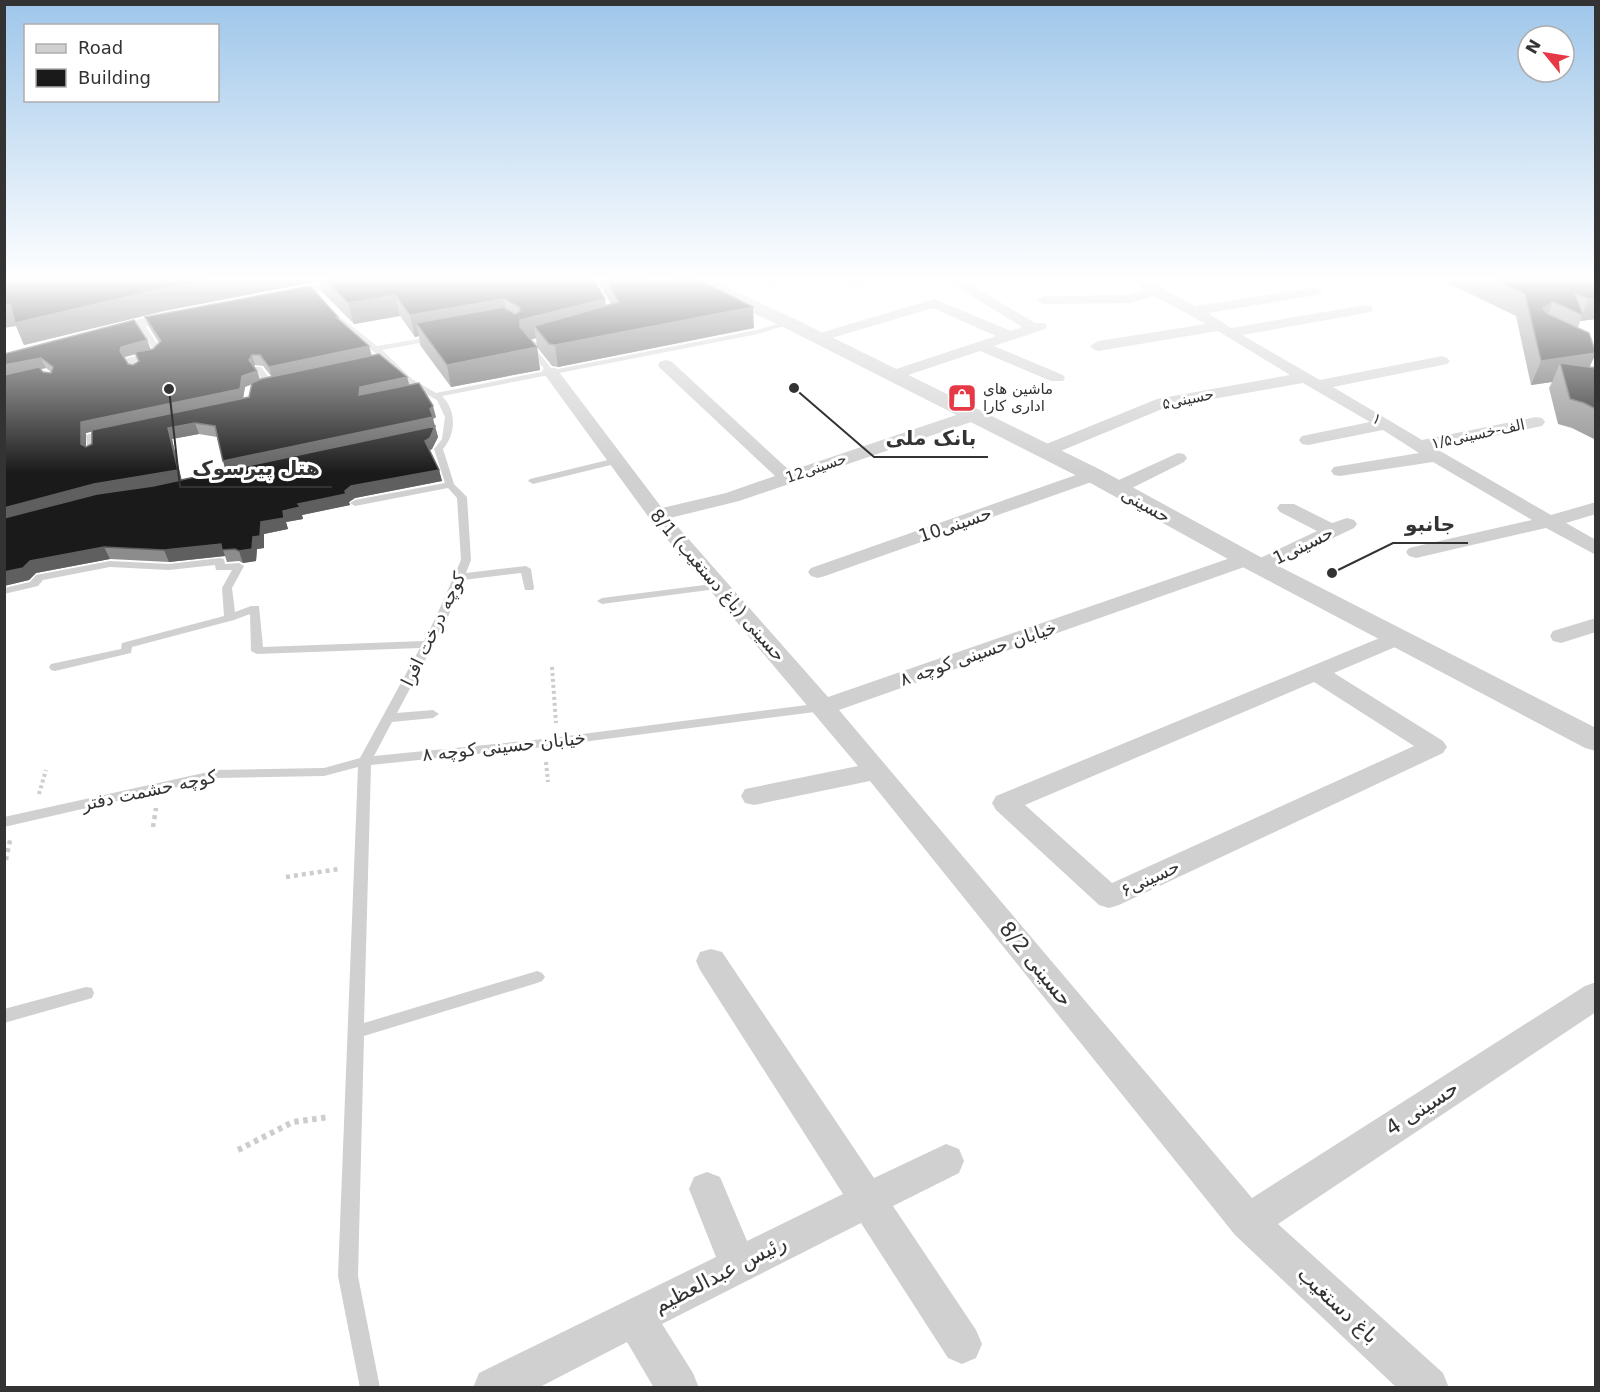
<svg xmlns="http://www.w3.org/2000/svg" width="1600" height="1392" font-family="'DejaVu Sans','Noto Naskh Arabic',sans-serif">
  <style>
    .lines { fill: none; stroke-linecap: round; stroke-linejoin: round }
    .path-far2 { stroke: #cdcdcd; stroke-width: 4; stroke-dasharray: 3 3; stroke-linecap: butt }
    .path-far1 { stroke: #cdcdcd; stroke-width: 4.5; stroke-dasharray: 4 4; stroke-linecap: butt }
    .path { stroke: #cdcdcd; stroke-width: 6; stroke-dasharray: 4.5 4.5; stroke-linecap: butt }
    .service { fill: #d0d0d0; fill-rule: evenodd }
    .minor { fill: #d0d0d0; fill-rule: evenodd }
    .tertiary { fill: #d0d0d0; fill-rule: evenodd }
    .wall { fill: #8c8c8c; fill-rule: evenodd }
    .shaded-wall { fill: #5f5f5f }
    .building { fill: #1a1a1a; stroke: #5f5f5f; stroke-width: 1.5 }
    .labels { text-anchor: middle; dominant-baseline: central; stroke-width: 6; stroke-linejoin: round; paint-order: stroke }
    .far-poi-label { font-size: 15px; fill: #333; stroke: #fff; text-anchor: start }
    .far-street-label { font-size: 15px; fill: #333; stroke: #fff }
    .street-label { font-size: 18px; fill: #333; stroke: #fff }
    .near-street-label { font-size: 21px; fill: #333; stroke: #fff }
    .leader { fill: none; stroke: #333; stroke-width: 2 }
    .callout-dot { fill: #333; stroke: #fff; stroke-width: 2 }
    .callout-label { font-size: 20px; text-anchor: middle; font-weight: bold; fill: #333; stroke: #fff; stroke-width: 6; stroke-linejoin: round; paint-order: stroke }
  </style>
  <rect width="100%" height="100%" fill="#fff"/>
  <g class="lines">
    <path class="path-far2" d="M552 667 556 723
      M546 762 548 782
      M39 794 46 770"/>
    <path class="path-far1" d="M153 827 156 808
      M6 860 10 840
      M286 877 339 869"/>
    <path class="path" d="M238 1150 293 1122 329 1117"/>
    <path class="service" d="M329 313H335L377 346 436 336V340L382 350 412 379 436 393 546 371 524 345 551 337 555 339 554 341 533 346 553 370 757 330 789 321 793 323 758 334 442 396C457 411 456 434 443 449L454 484 467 497 471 560 466 573 526 566 531 569 534 588 533 590H525L521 573 463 580 448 617 397 713 433 710 439 714 433 718 392 722 374 756 544 739 823 703 829 707 823 711 544 747 371 765 364 1023 537 971 542 973 545 977 542 981 537 983 364 1036 358 1276 380 1388H360L338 1276 358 767 324 776 217 778 4 827V817L217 770 324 768 360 758 420 648 257 654 251 651 250 614 234 620 132 647 131 653 55 671 51 670 49 667 51 664 121 649 122 643 224 616 222 588 232 570H216L215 565 169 570 110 567 43 580 38 586 4 594V588L30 582 36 575 110 561 169 564 220 558 224 559 225 564 239 563 244 566 232 588 235 612 251 606H259L263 647 424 641 436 617 461 560 457 498 448 488 355 506 350 503 355 500 445 483 434 449 442 439 445 417 437 400 406 383 384 360 329 317Z
      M136 321H142L162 351 156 357 135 361 141 371 137 373H134L126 360 127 358 150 353 154 351 135 323Z
      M255 367H261L273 383 272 385H266L254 369Z
      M108 429 111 430V434L94 438 95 453 91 456 88 455 86 435Z
      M616 458 621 461 619 463 533 484 528 481 530 479Z
      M720 583 725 586 724 588 602 604 597 601 602 598Z
      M86 987 92 988 94 993 92 998 4 1023V1009Z"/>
    <path class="minor" d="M348 278H375L369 282 283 300 276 296 283 292Z
      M764 278H777L780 282 773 286 768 285Z
      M831 278H878L877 281 851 286Z
      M943 278H959L1035 323H1045L1047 326 1045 329 994 346 1063 375 1065 378 1063 381H1051L980 351 899 378H887L885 375 887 372 996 336 933 308 818 342 811 338 813 335 934 299 1011 331 1022 327Z
      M1127 278H1144L1195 306 1317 287 1324 291 1317 295 1208 313 1231 328 1366 305 1371 306 1373 309 1371 312 1366 313 1242 335 1320 380 1442 356 1447 358 1450 361 1447 364 1333 387 1422 440 1536 417 1542 418 1545 422 1542 426 1435 448 1551 515 1596 502V514L1566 523 1596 540V555L1546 528 1416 558 1409 556 1406 552 1409 548 1532 520 1433 462 1340 476 1334 475 1331 471 1334 467 1419 453 1383 430 1308 445 1302 444 1299 440 1302 436 1370 422 1303 383 1167 407 1051 455H1039L1036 451 1039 447 1157 399 1290 375 1218 331 1098 351 1093 349 1090 346 1098 341 1206 324 1155 296 1130 303 1043 304 1036 300 1043 296 1129 295 1145 290Z
      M178 311 185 315 183 318 104 335 97 331 99 328Z
      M666 360 672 362 790 471 968 411H980L982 415 980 419 739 501 670 518 828 697 1239 555 1246 553 1253 555 1256 560 1317 531 1280 512 1277 508 1280 504H1294L1332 523 1347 518 1354 520 1357 524 1354 528 1266 570 1259 572 1252 570 1250 565 839 710 1252 1198 1585 986 1596 982V1012L1278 1224 1443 1373 1449 1388H1397L1235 1235 870 781 754 805 745 803 741 796 745 789 858 766 650 519 542 371 544 368H556L662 508 726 493 775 476 660 368 658 365 660 362Z
      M1178 453 1184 454 1187 458 1184 462 1124 492H1110L1108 488 1110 484Z
      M1093 469 1100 471 1102 475 1100 479 825 576 818 578 811 576 808 572 811 568Z
      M1596 618V632L1561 643 1553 641 1550 636 1553 631Z
      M1399 630 1407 632 1410 637 1407 642 1334 673 1443 741 1447 747 1443 753 1119 905 1109 908 1099 905 996 810 992 803 996 796ZM1314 682 1414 746 1112 883 1025 805Z
      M711 949 722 952 874 1178 946 1144 959 1149 964 1161 959 1173 893 1206 976 1330 982 1344 976 1358 962 1364 948 1358 861 1223 662 1324 693 1373 699 1388H654L627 1342 538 1388H473L479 1373 716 1257 689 1189 694 1177 707 1172 720 1177 747 1241 843 1194 700 970 696 961 700 952Z"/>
    <path class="tertiary" d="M684 278H707L795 319 1101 470 1255 554 1596 728V751L1585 748 1237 564 1085 480 783 327 686 282Z"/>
  </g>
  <path class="wall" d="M4 278H593L606 305 611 304 596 278H695L754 328 558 367 552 366 537 347 536 338 531 340 537 347 540 370 451 387 420 345 419 336 415 337 400 316 354 324 323 293 319 281 164 311 24 345 16 326Z
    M1437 278H1590L1596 281V319L1580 321 1578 328 1596 353 1589 367 1596 368V440L1572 428 1558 424 1549 388 1552 382 1531 385 1516 316Z
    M145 317H338L339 320 371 355 409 385 436 417 433 419 438 437 432 449 429 450 439 470 442 481 355 498 349 502 350 505 302 515 303 519 286 522 288 529 264 534V548L257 549 256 561 243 563 239 561 227 562 225 556 169 562 110 559 36 573 29 580 4 586V354L147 340 150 350 153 349 159 343 149 327ZM135 354 138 362 133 365 128 364 125 358V357ZM255 365 263 366 271 376 260 379 257 371 254 367ZM46 368 51 372V373L43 372 40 369ZM252 384 249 397 243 398 245 387ZM92 431V444L86 447V433ZM199 434 217 437 226 470 181 480 172 439Z"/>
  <path class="shaded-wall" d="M220 278H319V281L164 311 24 345 16 326 4 328V305L156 290Z
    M653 278H679L654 299Z
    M395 295 400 316 354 324 348 303Z
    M1596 298V319L1580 321 1589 299Z
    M504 299 508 320 416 323 419 336 415 337 410 315Z
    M605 299 608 320 534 326 536 338 523 342 520 327V320Z
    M1553 302 1544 325 1543 308Z
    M753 307 754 328 558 367 555 345Z
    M147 340 151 350 125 357 124 361 120 351 121 347Z
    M369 346 372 356 272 378 269 367Z
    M537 347 540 370 451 387 447 365Z
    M1596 353 1585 377 1560 363 1552 382 1531 385 1541 361Z
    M252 355 255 365 252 370 249 360Z
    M41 358 46 368 4 377V365Z
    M257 371 260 381 245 387 243 399 86 433V455L81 444V422L242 376Z
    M407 377 410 387 359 395 360 387Z
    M433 406 436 417 433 419 438 437 432 449 427 452 226 472 223 461 430 409Z
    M195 423 199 434 172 439 182 481 4 522V508L168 428Z
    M439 470 442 481 355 498 349 502 350 505 302 515 303 519 286 522 288 529 264 534V548L257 549 256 561 243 563 239 551 253 537 261 522 283 511 298 504 345 491 351 486Z
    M221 544 225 556 169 562 164 550Z
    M104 547 110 559 36 573 29 580 4 586V572L30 561Z"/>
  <path class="building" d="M4 278H220L156 290 15 323 10 304 4 305Z
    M323 278H593L605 299 520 320V327L537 347 447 365 416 323 503 307 515 314 520 311 519 307 504 299 410 315 395 295 348 303Z
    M605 278H653L652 279 656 282 676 278H695L753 307 555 345 549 344 534 326 619 302Z
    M1491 278H1590L1596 281V298L1589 299 1575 293 1583 315 1553 302 1543 308 1546 313 1589 333 1596 353 1541 361 1525 294Z
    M310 286 338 317H336L369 346 269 367 260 355H252L249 360 257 371 242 376 240 389 81 422V444L86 447 92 444V430L249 397 252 383 261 379 379 354 407 377 360 387 359 395 419 383 433 406 430 409 433 417 223 461 215 426 195 423 168 428 178 470 94 484 4 508V375L39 367 43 372 51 373 53 367 41 358 4 365V354L134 320 147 340 121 347 120 351 128 364 133 365 139 361 135 352 153 349 161 341 145 317Z
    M1560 363 1596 368V409L1584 403 1570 399Z
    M435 426 430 438 425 441 439 470 351 486 345 491 346 494 298 504 300 507 283 511 284 518 261 522 260 536 253 537 252 549 239 551 235 549 222 550 221 544 164 550 104 547 30 561 23 568 4 572V518L97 494 153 486Z"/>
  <linearGradient id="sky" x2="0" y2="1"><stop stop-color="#9ec6ea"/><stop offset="0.59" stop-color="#fff"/><stop offset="1" stop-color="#fff" stop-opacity="0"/></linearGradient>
  <rect width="1600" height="473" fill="url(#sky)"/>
  <defs>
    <g id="shop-square" transform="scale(1.5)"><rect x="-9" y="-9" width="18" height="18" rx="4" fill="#e63946" stroke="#fff"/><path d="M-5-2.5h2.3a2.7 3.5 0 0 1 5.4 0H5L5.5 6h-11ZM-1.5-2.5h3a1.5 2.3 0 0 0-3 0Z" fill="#fff"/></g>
  </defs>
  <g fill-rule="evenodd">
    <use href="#shop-square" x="962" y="398"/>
  </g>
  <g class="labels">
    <g class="far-poi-label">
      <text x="983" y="389">ماشین های<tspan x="983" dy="17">اداری کارا</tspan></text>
    </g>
    <g class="far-street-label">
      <text transform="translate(1188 399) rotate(-12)">حسینی۵</text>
      <text transform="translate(1377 419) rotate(30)">۱</text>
      <text transform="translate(1478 434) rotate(-12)">الف-خسینی۱/۵</text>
      <text transform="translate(816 468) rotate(-19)">حسینی12</text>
    </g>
    <g class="street-label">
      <text transform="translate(1146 505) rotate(29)">حسینی</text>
      <text transform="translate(955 524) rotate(-19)">حسینی10</text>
      <text transform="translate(1303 545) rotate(-26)">حسینی1</text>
      <text transform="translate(718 585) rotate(49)">8/1 حسینی (باغ دستغیب)</text>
      <text transform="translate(433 629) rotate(-64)">کوچه درخت افرا</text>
      <text transform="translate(978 653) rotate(-19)">خیابان حسینی کوچه ۸</text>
      <text transform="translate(504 746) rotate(-6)">خیابان حسینی کوچه ۸</text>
      <text transform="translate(149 790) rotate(-12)">کوچه حشمت دفتر</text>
      <text transform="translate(1150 878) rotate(-25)">حسینی۶</text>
    </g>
    <g class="near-street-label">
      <text transform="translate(1036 964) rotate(51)">8/2 حسینی</text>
      <text transform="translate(1422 1108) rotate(-33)">حسینی 4</text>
      <text transform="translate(720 1274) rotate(-27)">رئیس عبدالعظیم</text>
      <text transform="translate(1338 1305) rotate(43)">باغ دستغیب</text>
    </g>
  </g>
  <path class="leader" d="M794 388L874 457H988M169 389L180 487H332M1332 573L1393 543H1468"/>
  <g class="callout-dot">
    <circle cx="794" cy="388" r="6"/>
    <circle cx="169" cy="389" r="6"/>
    <circle cx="1332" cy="573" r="6"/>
  </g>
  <g class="callout-label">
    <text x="931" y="445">بانک ملی</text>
    <text x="256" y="475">هتل پیرسوک</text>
    <text x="1430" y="531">جانبو</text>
  </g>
  <rect width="1600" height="1392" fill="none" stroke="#333333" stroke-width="12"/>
  <rect x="24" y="24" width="195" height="78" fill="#ffffff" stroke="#adadad" stroke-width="1.5"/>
  <rect x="36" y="44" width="30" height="9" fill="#d0d0d0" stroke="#adadad" stroke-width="1.5"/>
  <text x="78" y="54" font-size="18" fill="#333333">Road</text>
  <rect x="36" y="69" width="30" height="18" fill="#1a1a1a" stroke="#adadad" stroke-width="1.5"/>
  <text x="78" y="84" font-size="18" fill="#333333">Building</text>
  <g transform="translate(1546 54) rotate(300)"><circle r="28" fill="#ffffff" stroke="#adadad" stroke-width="1.5"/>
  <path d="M0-4.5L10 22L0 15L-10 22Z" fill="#e63946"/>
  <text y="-9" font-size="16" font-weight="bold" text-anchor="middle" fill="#333333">N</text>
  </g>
</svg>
